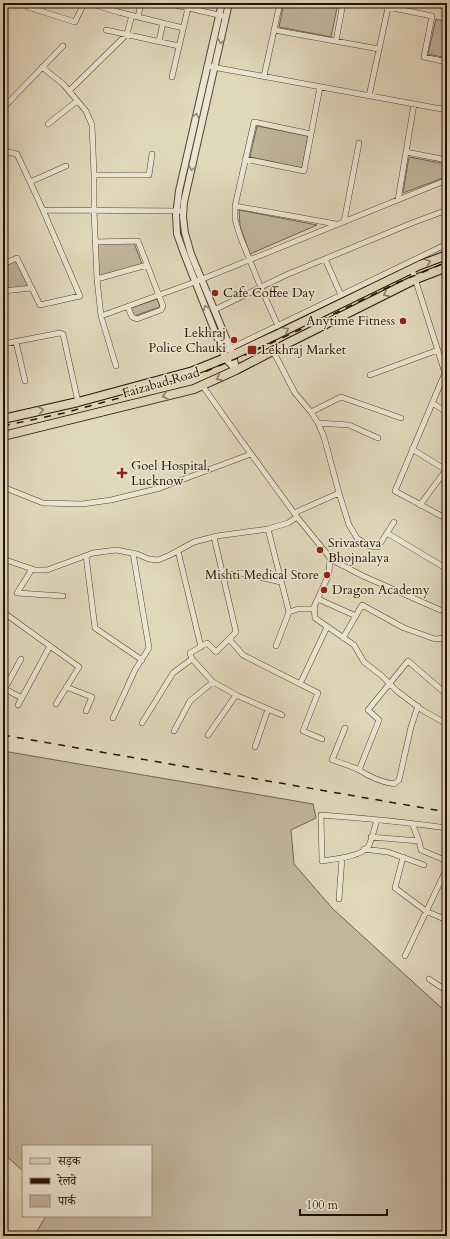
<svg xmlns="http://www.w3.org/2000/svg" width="450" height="1239" font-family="Cardo,'Noto Serif Devanagari',serif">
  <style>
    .green { fill: #c1b59c; stroke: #73624f }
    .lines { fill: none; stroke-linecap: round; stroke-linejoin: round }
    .minor-casing { stroke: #544230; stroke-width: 6 }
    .tertiary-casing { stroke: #544230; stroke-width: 8 }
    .primary-casing { stroke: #251002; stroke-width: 10 }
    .minor { stroke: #ece5d3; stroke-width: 5 }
    .tertiary { stroke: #ece5d3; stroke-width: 6 }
    .primary { stroke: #e1d7bb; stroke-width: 8 }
    .rail { stroke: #251002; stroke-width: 1.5; stroke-dasharray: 7 7; stroke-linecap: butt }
    .oneway { stroke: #928575 }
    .oneway2 { stroke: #8c7d68 }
    .poi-dot { fill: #8f2418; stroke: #ece5d3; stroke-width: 1.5 }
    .labels { text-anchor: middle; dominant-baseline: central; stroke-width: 3; stroke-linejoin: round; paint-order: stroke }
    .poi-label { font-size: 13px; fill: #251002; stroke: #ece5d3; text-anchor: start }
    .street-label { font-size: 13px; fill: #251002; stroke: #ece5d3 }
  </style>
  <rect width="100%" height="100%" fill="#e1d7bb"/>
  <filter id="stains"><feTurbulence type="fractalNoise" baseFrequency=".005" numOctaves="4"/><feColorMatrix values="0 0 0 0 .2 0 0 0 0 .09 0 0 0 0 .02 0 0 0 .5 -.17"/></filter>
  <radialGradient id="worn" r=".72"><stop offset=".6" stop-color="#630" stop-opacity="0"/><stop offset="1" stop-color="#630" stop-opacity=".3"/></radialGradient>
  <path class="green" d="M284 3H338L331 37 279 27Z
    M436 19 447 22V58L428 54Z
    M257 126 308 136 302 168 250 157Z
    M409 157 446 164 443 178 403 193Z
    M239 210 317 225 250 254 240 226Z
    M134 243 142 264 99 277 97 244Z
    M16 260 28 286 3 289V265Z
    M157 299 160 307 134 316 131 308Z
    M3 751 313 804 316 818 291 830 294 864 333 909 447 1013V1236H34L46 1216H151V1146H23V1171L3 1153Z"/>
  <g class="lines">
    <g class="minor-casing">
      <path id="minor" d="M89 3 118 12 183 28
        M167 3 223 16
        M25 4 28 7 75 22 84 3
        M388 7 432 16 424 57 447 62
        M138 17 141 3
        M106 30 179 46
        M274 30 379 49
        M159 41 163 23
        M336 41 343 3
        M207 66 447 110
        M42 67 63 84 86 111 92 125 94 175V211L97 279 101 316 116 366
        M264 76 280 3
        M172 77 188 8
        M69 91 127 34 132 15
        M369 96 389 3
        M3 108 63 46
        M48 124 77 101
        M3 151 17 154 43 210 80 296 40 305 17 258 3 264
        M406 152 447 160
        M245 159 304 171 320 87
        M94 175H149L152 154
        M30 182 66 166
        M398 200 414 104
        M235 206 336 224
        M43 210 180 211
        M344 222 359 143
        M95 242 138 241 163 306 161 310 137 319 132 317 128 307
        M325 259 341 295
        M412 269 445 373 395 491 447 519
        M97 279 147 265
        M259 283 240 236 235 219V206L254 122 311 134
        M261 288 278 326
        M3 291 32 288
        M214 310 286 275 412 223 447 210
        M101 316 195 282 447 180
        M16 342 25 381
        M3 344 60 333 63 334 78 402
        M273 351 295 393 311 412 318 423 324 437 339 493 349 525 357 538 369 546 378 547 394 522
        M223 352 447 244
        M370 375 438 350
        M202 385 238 436 297 517 332 560 363 576 438 609 447 612
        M432 403 447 412
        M311 412 341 397 401 418
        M318 423 349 425 378 438
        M412 449 446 470 420 505
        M3 487 43 503 82 504 111 500 160 488 251 454
        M294 513 339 493
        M268 529 289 612
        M387 533 447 569
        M214 537 236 632 216 652 207 643 190 653 192 659 213 682 238 696 282 715
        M178 551 201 647
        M86 556 95 628 142 660
        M330 557 329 574 314 607 315 618 354 645 364 662 382 676 397 691 422 710 447 724
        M3 559 35 570H47L93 553 116 550 137 554 149 559 158 560 170 555 194 542 217 536 268 529 288 523 297 517
        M32 569 17 593 63 596
        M223 576 241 573 281 582
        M318 599 356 616
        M3 621 7 615 79 667 56 704
        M343 638 362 605 404 628 435 639 447 638
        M229 639 243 655 318 693 303 731 322 739
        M276 646 289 612 298 609H315
        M300 684 327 627
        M66 687 92 697 86 711
        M5 689 22 698
        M3 692 21 659
        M18 705 50 646
        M113 718 135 670 149 648 133 553
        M142 723 173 673 192 659
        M345 728 332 760C341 763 351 766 359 770 370 777 381 782 394 784L399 780 411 727 418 706
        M174 731 190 701 213 682
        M208 735 236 695
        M255 747 268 709
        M359 770 379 720 368 710 408 661 445 693 447 691
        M377 820C375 826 371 843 368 847 360 857 334 859 322 861L321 815C363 818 405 822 447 828
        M412 823 419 841 421 850 447 861
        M371 837 419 841
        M364 849 388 852 424 865
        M403 857 395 888 426 911 442 918
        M339 899 342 858
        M405 956 447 868
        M429 979 447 991"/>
    </g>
    <g class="tertiary-casing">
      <path id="tertiary" d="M222 3 179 191 176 215 177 234 185 256 223 352 225 358 236 370
        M229 3 184 202 183 217 185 233 191 254 233 355 236 369"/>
    </g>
    <g class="primary-casing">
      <path id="primary" d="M3 419 78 402 193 371 233 355 278 334 420 265 447 255
        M3 436 194 389 236 370 288 343 416 279 447 267"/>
    </g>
    <use href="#minor" class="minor"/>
    <use href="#tertiary" class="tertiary"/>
    <use href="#primary" class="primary"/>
    <path class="rail" d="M3 426 64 413 185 380 252 352 323 319 399 282 447 262
      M3 735 447 812"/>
  </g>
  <defs><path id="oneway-chevron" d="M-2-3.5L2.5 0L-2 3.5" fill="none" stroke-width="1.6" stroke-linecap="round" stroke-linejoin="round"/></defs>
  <g class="oneway">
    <use href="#oneway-chevron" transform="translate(221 41) rotate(103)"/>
    <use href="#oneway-chevron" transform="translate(196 116) rotate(-77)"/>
    <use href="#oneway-chevron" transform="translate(192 168) rotate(103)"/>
    <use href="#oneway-chevron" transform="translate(206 308) rotate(-112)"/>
  </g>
  <g class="oneway2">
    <use href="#oneway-chevron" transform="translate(428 262) rotate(-20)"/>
    <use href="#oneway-chevron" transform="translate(386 294) rotate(154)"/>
    <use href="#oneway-chevron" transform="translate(286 330) rotate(-26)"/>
    <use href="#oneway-chevron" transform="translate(219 378) rotate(156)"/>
    <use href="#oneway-chevron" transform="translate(165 396) rotate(166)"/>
    <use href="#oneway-chevron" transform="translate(41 410) rotate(-13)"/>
  </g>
  <g class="poi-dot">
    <circle cx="215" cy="293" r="4"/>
    <circle cx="403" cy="321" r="4"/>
    <circle cx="234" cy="340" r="4"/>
    <rect x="247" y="345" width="10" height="10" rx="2"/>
    <path d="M120 467h4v4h4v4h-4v4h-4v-4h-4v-4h4z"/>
    <circle cx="320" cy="550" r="4"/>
    <circle cx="327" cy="575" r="4"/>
    <circle cx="324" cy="590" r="4"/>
  </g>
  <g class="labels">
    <g class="poi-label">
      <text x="223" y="293">Cafe Coffee Day</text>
      <text x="395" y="321" text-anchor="end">Anytime Fitness</text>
      <text x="226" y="333" text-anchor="end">Lekhraj<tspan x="226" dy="15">Police Chauki</tspan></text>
      <text x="261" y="350">Lekhraj Market</text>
      <text x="131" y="466">Goel Hospital,<tspan x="131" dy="15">Lucknow</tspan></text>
      <text x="328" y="543">Srivastava<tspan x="328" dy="15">Bhojnalaya</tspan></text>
      <text x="319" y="575" text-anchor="end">Mishti Medical Store</text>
      <text x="332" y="590">Dragon Academy</text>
    </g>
    <g class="street-label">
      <text transform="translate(161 383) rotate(-16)">Faizabad Road</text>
    </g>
  </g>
  <rect width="450" height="1239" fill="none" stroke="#e1d7bb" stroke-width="16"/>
  <rect x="4" y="4" width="442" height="1231" fill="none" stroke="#251002" stroke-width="2"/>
  <rect x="8" y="8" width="434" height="1223" fill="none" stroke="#251002"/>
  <rect x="22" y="1145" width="130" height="72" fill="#ece5d3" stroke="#9c907f"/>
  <rect x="30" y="1158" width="20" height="6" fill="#e1d7bb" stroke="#9c907f"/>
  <text x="58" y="1165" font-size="12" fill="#251002">सड़क</text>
  <rect x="30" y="1178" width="20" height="6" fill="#251002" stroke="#9c907f"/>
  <text x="58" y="1185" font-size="12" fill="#251002">रेलवे</text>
  <rect x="30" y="1195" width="20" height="12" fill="#c1b59c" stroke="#9c907f"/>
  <text x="58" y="1205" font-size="12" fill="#251002">पार्क</text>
  <path d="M300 1209v6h87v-6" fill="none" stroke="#251002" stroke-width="2"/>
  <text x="306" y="1209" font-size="12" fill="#251002" stroke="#ece5d3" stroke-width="3" paint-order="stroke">100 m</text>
  <rect width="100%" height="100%" filter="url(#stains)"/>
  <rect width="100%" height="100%" fill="url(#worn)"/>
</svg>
